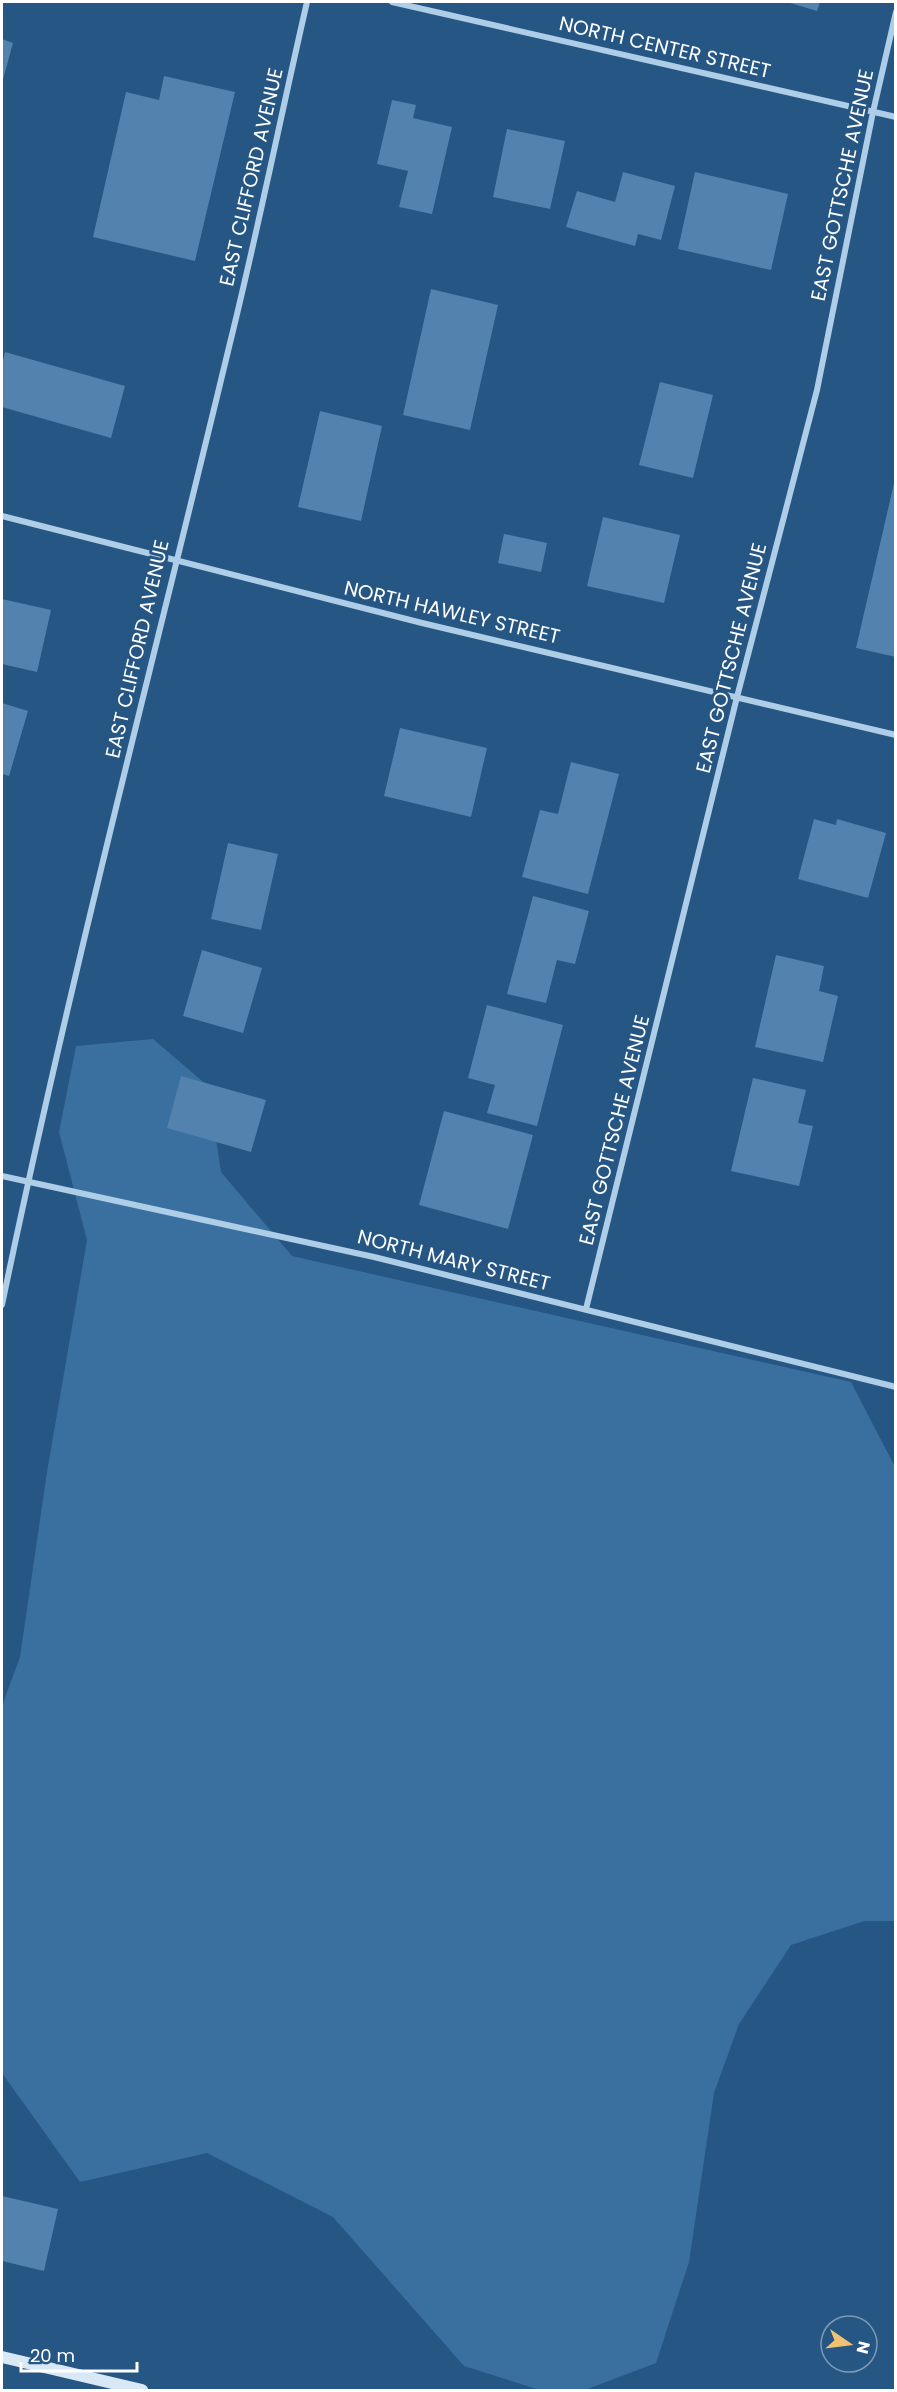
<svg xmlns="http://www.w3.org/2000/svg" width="897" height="2392" font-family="Poppins,sans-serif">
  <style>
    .green { fill: #3a70a0 }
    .building { fill: #5282ad }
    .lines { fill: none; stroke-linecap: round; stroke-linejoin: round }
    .street { stroke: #aecde7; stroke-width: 6 }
    .secondary { stroke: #d8e8f6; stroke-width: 12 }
    .labels { text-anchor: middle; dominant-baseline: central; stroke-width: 6; stroke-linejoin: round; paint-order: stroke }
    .street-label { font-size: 20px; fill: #fff; stroke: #265683 }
  </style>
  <rect width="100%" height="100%" fill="#265683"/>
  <path class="green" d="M153 1039 208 1086 221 1172 292 1256 851 1382 895 1467V1921H864L791 1945 739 2024 714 2093 689 2262 656 2363 585 2390H540L464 2366 333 2217 207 2153 80 2182 2 2073V1706L20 1657 47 1472 87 1240 59 1132 76 1046Z"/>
  <path class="building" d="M787 2H820L817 11Z
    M2 39 13 43 2 83Z
    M164 76 235 92 195 261 93 237 126 92 159 100Z
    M392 100 416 105 413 118 452 127 432 214 399 207 408 171 377 164Z
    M507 129 565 141 550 209 493 197Z
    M623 172 675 186 661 240 638 234 635 246 566 227 577 191 615 202Z
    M695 172 788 194 771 270 678 249Z
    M431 289 498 305 470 430 403 415Z
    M5 352 125 386 111 438 2 407V365Z
    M660 382 713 395 693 478 639 465Z
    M320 411 382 426 361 521 298 507Z
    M895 479H896V657L856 648Z
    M603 517 680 535 664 603 587 586Z
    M504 534 547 543 541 572 498 563Z
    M2 599 51 610 37 672 2 664Z
    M2 703 28 711 9 776 2 774Z
    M400 728 487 748 471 817 384 796Z
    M571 762 619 774 588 894 522 877 540 810 558 814Z
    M814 819 836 825 837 819 886 833 868 898 798 879Z
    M228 843 278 854 261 930 211 919Z
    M533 896 589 911 575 964 557 960 546 1003 507 994Z
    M202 950 262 968 243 1033 183 1016Z
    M776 955 824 966 819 991 838 996 823 1062 755 1047Z
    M487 1005 563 1025 537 1126 487 1113 495 1085 468 1078Z
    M181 1076 266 1100 251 1152 167 1128Z
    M753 1078 806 1090 798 1123 813 1126 799 1186 731 1171Z
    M444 1111 533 1135 508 1229 419 1205Z
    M2 2196 58 2209 44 2271 2 2261Z"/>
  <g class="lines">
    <path class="street" d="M392 2 896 117
      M2 516 422 623 896 735
      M2 1176 374 1257 896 1387
      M2 1305C69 982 153 663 230 343 258 230 281 115 307 2
      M586 1309 737 697 817 390 873 112 896 12"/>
    <path class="secondary" d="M2 2357 142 2390"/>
  </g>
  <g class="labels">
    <g class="street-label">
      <text transform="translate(665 47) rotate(13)">NORTH CENTER STREET</text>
      <text transform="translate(251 177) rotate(-77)">EAST CLIFFORD AVENUE</text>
      <text transform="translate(842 185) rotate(-78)">EAST GOTTSCHE AVENUE</text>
      <text transform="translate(452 612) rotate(13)">NORTH HAWLEY STREET</text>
      <text transform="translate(137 649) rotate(-77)">EAST CLIFFORD AVENUE</text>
      <text transform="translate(731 658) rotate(-76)">EAST GOTTSCHE AVENUE</text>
      <text transform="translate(614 1130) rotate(-76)">EAST GOTTSCHE AVENUE</text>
      <text transform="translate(454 1260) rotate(14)">NORTH MARY STREET</text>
    </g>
  </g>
  <rect width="897" height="2392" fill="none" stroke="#ffffff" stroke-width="6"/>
  <g transform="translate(849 2344) rotate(104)"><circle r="28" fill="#265683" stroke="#7d9ab5" stroke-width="1.5"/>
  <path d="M0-4.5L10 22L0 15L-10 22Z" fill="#f1c273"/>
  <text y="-9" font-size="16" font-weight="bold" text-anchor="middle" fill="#ffffff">N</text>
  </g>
  <path d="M21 2362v9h116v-9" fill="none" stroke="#ffffff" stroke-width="3"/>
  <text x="30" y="2362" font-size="18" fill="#ffffff" stroke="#265683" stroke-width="4.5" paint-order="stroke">20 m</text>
</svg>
